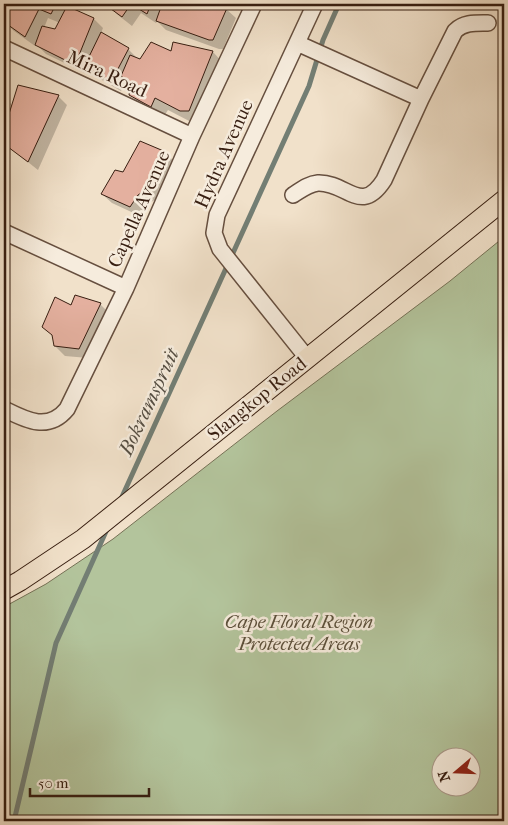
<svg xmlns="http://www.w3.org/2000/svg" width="508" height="825" font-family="'IM FELL French Canon',serif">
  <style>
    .green { fill: #b3c49c; stroke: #757156; fill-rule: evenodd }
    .shadow { fill: #0003; fill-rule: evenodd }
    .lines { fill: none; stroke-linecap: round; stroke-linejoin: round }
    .stream { stroke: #737e74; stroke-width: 5 }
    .building { fill: #e4b09f; stroke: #371e11 }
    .minor-casing { stroke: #664f3f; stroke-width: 18 }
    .major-casing { stroke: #371e11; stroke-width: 21 }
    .minor { stroke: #f6ecdd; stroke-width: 15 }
    .major { stroke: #f1e1ca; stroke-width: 19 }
    .labels { text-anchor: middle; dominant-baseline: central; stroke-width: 5; stroke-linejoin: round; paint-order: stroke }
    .street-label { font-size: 19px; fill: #371e11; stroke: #f6ecdd }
    .park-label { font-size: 19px; font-style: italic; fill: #5c503b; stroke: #f6ecdd }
    .water-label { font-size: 20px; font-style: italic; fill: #554e43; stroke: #f6ecdd }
  </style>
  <rect width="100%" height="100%" fill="#f1e1ca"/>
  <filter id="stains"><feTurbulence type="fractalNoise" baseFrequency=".004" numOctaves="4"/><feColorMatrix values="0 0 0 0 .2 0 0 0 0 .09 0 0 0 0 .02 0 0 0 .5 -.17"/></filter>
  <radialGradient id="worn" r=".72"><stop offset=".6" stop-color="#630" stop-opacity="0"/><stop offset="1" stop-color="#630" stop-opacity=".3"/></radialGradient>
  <path class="green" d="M504 237V821H4V607L46 584 113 539 277 411 450 281ZM440 758H470V788H440Z"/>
  <path class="shadow" d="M13 4H69L68 8 94 19 103 28 101 33 128 49 140 61 172 53 174 44 213 52 225 65 193 123 168 110 163 118 143 107 130 94 132 85 127 79 121 91 95 76 87 68 85 73 46 54 36 44 35 46 14 31 5 22ZM48 18 60 23 55 30 44 28Z
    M110 4H217L226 9 236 18 223 49H219L166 30 157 21 156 23 141 13 132 26 118 15 109 6Z
    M19 86 58 96 67 105 38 170 4 143V134Z
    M4 97 11 104 4 116Z
    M165 153 175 162 155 200 147 204 140 216 112 203 102 194 124 174Z
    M100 304 110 314 88 358 65 356 55 346Z"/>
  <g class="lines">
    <path class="stream" d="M121 499 309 86 323 40 339 4
      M14 821 56 643 108 527"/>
  </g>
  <path class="building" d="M12 4H56L51 14 39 9 25 37 4 22Z
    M108 4H151L147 14 131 4 122 17 107 6Z
    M162 4H220L227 8 213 40H209L156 21Z
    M67 6 94 18 75 65 35 45 42 26 55 29Z
    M101 32 129 48 111 82 84 67Z
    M151 42 171 51 173 42 213 51 189 111H180L155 98 151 107 129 95 131 84 121 76 130 55 140 59Z
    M18 85 59 95 28 162 4 144V130Z
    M140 141 166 152 146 190 138 195 130 207 101 194 115 170 123 172Z
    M75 295 101 303 79 349 54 346 52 335 42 327 55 297 71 305Z"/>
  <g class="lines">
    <g class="minor-casing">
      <path id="minor" d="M297 43 421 99
        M4 48 192 136
        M293 195C301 190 308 184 318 183 347 182 361 216 384 180L421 99 455 31C464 22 476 23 488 23
        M4 232 126 288
        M308 359 220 249 214 233 217 215 315 4
        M4 409C26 420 48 432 67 409L126 288 192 136 254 4"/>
    </g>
    <g class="major-casing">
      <path id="major" d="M4 590 20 581 83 539 504 200"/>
    </g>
    <use href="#minor" class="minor"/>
    <use href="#major" class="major"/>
  </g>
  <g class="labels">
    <g class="street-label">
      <text transform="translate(107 74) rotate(25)">Mira Road</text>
      <text transform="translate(224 154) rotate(-66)">Hydra Avenue</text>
      <text transform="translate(139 209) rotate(-66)">Capella Avenue</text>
      <text transform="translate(257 399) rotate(-39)">Slangkop Road</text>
    </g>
    <g class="park-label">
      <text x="299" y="622">Cape Floral Region<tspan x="299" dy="22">Protected Areas</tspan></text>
    </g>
    <g class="water-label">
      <text transform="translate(149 402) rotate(-65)">Bokramspruit</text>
    </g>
  </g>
  <rect width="508" height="825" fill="none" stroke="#f1e1ca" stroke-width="20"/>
  <rect x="5" y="5" width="498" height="815" fill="none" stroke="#371e11" stroke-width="2.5"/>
  <rect x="10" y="10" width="488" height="805" fill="none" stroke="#371e11"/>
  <g transform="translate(456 772) rotate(251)"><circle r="24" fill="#f6ecdd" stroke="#aa9a8b"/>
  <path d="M0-4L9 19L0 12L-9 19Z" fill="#8f2418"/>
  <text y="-8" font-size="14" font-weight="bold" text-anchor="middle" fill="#371e11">N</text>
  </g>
  <path d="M30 788v8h119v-8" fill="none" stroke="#371e11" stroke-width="2.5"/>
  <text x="38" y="788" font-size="15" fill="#371e11" stroke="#f6ecdd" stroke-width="4" paint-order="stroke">50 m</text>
  <rect width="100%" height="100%" filter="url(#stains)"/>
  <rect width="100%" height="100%" fill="url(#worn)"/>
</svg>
